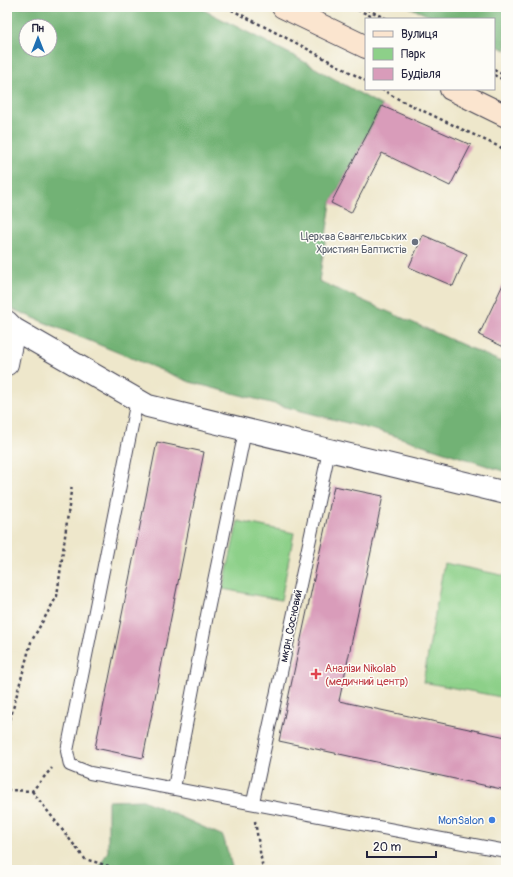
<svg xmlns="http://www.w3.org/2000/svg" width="513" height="877" font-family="Pangolin,sans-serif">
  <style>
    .green { fill: #8dd089; stroke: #587962 }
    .forest { fill: #72b275; stroke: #4a6a58; fill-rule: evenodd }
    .building { fill: #d99cba }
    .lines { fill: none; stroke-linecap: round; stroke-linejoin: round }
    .lane-casing { stroke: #414051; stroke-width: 14 }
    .street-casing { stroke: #414051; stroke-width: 24 }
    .secondary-casing { stroke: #414051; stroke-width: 24 }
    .path { stroke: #414051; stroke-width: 2.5; stroke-dasharray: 3 3; stroke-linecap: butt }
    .lane { stroke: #fff; stroke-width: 12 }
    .street { stroke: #fff; stroke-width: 22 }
    .secondary { stroke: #fbe5cf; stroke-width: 22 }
    .worship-dot { fill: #6b7280; stroke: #fdfcf7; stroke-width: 1.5 }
    .health-dot { fill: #e0444e; stroke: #fdfcf7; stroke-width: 1.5 }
    .shop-dot { fill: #3f7fe0; stroke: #fdfcf7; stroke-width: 1.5 }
    .labels { text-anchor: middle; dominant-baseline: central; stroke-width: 3; stroke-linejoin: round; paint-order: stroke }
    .worship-label { font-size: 11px; fill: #5b616d; stroke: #fdfcf7; text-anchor: end }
    .street-label { font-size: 11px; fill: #22223b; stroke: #fdfcf7 }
    .health-label { font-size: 11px; fill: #be3a42; stroke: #fdfcf7; text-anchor: start }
    .shop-label { font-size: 11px; fill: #366cbe; stroke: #fdfcf7; text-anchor: end }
  </style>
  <rect width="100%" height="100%" fill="#fdfcf7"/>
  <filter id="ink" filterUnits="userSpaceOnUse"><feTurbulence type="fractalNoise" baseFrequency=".025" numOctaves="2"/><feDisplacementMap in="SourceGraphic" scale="8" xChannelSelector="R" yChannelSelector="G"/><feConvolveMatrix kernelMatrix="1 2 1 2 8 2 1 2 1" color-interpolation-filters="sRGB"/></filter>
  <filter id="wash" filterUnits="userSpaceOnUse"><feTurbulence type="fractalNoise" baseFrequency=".012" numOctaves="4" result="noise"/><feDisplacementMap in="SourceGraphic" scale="16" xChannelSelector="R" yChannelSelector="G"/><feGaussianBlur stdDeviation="0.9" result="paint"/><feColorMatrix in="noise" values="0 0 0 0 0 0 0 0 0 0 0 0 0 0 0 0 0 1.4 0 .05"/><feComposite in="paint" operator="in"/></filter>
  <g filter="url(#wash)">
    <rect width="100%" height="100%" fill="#eee7cb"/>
    <path class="green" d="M238 521 294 533 281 600 223 589Z
      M444 563 506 576V698L423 682Z"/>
    <path class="forest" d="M7 7H198L294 56 382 106 331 203 319 281 506 364V472L386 433 190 382 7 307ZM26 26H50V50H26Z
      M409 7H506V50L494 45V19H436Z
      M143 800 223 836 233 870H98L108 851V801Z"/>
    <g id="blocks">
      <path class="building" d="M382 106 471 145 450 186 382 153 351 213 331 203Z
        M423 235 467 254 453 286 409 267Z
        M506 278V348L479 335Z
        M157 442 204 452 143 758 95 748Z
        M334 486 383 496 339 701 506 737V790L279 741Z"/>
    </g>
  </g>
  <g filter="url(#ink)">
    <use href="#blocks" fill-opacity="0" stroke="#414051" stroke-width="1"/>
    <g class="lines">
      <g class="lane-casing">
        <path id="lane" d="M137 400 67 751 70 765 90 773 506 851
          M174 788 208 610 245 431
          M253 802 329 451"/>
      </g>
      <g class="street-casing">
        <path id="street" d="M7 322 14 329 148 406 506 493
          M7 364 14 329"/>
      </g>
      <g class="secondary-casing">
        <path id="secondary" d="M283 7 366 47
          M451 89 506 116"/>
      </g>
      <path class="path" d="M226 7 300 45 366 81
        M352 7 377 19
        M362 7 387 19
        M494 70 506 76
        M494 75 506 81
        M381 89 400 100 506 150
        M7 731 31 642 57 596 72 484
        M7 790 32 791 52 768
        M32 791 85 859 122 870
        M255 821 263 870"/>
      <use href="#lane" class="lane"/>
      <use href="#street" class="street"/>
      <use href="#secondary" class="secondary"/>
    </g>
  </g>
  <circle class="worship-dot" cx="415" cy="242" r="4"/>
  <path class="health-dot" d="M314 668h4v4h4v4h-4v4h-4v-4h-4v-4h4z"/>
  <circle class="shop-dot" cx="492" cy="820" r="4"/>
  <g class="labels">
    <g class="worship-label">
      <text x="407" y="236">Церква Євангельських<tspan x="407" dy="13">Християн Баптистів</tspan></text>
    </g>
    <g class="street-label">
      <text transform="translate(291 626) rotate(-78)">мкрн. Сосновий</text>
    </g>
    <g class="health-label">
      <text x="325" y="668">Аналiзи Nikolab<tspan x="325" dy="13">(медичний центр)</tspan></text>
    </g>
    <g class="shop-label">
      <text x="484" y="820">MonSalon</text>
    </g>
  </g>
  <rect width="513" height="877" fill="none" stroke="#fdfcf7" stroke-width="24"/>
  <rect x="365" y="18" width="130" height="72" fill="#fdfcf7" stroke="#a5a5ac"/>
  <rect x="373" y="31" width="20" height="6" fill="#fbe5cf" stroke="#a5a5ac"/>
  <text x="401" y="38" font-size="12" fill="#22223b">Вулиця</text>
  <rect x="373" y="48" width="20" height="12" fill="#8dd089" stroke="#a5a5ac"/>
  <text x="401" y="58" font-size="12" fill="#22223b">Парк</text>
  <rect x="373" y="68" width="20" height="12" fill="#d99cba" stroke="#a5a5ac"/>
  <text x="401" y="78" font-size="12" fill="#22223b">Будівля</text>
  <g transform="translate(38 38)"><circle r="19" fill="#fdfcf7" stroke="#a5a5ac"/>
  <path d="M0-3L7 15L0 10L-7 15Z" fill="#1f6fb2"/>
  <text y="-6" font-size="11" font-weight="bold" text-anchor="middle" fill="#22223b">Пн</text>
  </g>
  <path d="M367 851v6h69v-6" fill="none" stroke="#22223b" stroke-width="2"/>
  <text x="373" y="851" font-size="12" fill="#22223b" stroke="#fdfcf7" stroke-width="3" paint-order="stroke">20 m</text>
</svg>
